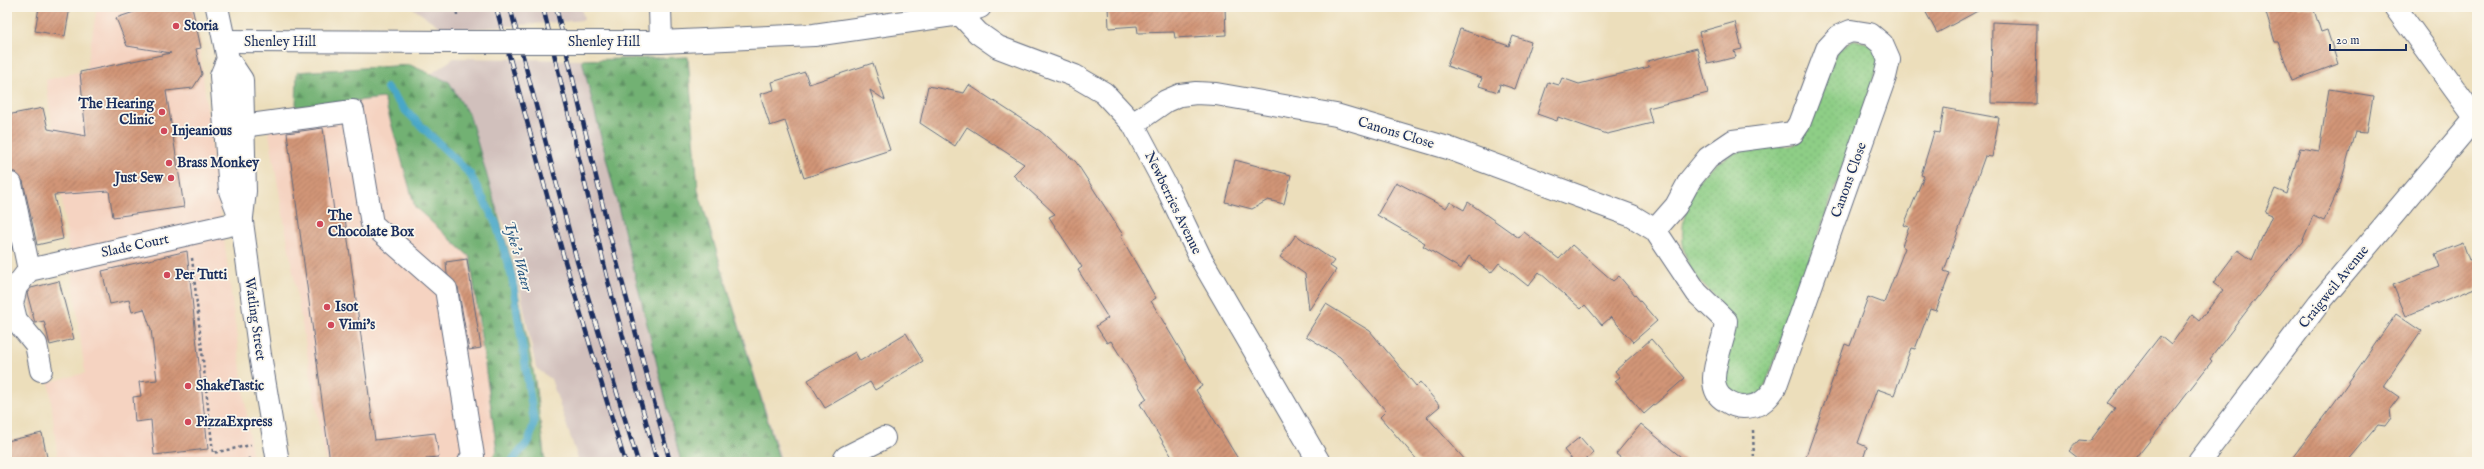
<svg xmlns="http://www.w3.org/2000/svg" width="2484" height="469" font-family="'IM FELL English',serif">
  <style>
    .built { fill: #f5d3c1 }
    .industrial { fill: #d1c0bc }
    .grass { fill: url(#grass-dots); stroke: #547e72 }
    .forest { fill: url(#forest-firs); stroke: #467068 }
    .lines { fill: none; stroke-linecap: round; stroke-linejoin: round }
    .stream { stroke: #4aa7c8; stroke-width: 8 }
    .building { fill: url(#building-hatch) }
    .minor-casing { stroke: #646c7f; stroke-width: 24 }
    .major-casing { stroke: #646c7f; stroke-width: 24 }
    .path { stroke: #646c7f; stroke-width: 2.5; stroke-dasharray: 3 3; stroke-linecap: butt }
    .minor { stroke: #fff; stroke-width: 22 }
    .major { stroke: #fff; stroke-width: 22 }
    .rail-casing { stroke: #1b2f5e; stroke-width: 4.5 }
    .rail { stroke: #fbf7ec; stroke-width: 3; stroke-dasharray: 9; stroke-linecap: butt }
    .minor-bridge-casing { stroke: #646c7f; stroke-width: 24; stroke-linecap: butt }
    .minor-bridge { stroke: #fff; stroke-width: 22 }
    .poi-dot { fill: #d1495b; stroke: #fbf7ec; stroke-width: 1.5 }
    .labels { text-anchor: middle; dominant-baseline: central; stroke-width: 3.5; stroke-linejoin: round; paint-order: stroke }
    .poi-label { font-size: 14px; font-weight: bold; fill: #1b2f5e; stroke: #fbf7ec; text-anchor: start }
    .street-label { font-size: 14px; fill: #1b2f5e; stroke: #fbf7ec }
    .water-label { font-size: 15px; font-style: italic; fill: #2b5983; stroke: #fbf7ec }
  </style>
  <defs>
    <pattern id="grass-dots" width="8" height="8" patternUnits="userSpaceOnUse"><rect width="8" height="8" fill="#8ece86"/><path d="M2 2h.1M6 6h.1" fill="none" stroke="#7ab176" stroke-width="1.8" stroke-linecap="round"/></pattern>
    <pattern id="forest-firs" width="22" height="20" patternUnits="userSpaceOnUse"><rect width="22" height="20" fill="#72b173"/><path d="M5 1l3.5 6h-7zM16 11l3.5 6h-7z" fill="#5d9062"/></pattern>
    <pattern id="building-hatch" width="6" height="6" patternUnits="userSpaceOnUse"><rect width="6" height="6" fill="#d29577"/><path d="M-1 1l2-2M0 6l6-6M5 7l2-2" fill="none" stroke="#aa7a65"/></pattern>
  </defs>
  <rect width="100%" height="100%" fill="#fbf7ec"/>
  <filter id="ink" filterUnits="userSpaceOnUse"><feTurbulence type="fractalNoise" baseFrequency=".025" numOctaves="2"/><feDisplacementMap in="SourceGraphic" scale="8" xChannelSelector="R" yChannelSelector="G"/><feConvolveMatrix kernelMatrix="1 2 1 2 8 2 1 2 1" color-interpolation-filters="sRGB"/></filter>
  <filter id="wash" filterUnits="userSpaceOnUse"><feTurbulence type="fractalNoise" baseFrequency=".012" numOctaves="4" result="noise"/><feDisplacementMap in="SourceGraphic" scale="16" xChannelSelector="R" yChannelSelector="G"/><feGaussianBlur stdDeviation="0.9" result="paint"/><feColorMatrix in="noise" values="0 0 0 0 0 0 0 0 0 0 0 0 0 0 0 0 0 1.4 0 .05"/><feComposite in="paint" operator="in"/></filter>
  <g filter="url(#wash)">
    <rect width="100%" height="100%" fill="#ecdebb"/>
    <path class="built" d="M97 7H194L253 462H58L49 382 85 373 46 80 86 70Z
      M384 98 415 207 470 257 497 451 488 462H326L265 111Z"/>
    <path class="industrial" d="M411 7H581L584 20 446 31Z
      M688 57 698 190 782 462H579L551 379 536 368 508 231 473 164 409 89 454 58 582 60Z"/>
    <path class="grass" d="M1854 40 1871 44 1880 61 1763 392 1746 399 1729 392 1723 383C1723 371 1722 308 1719 302 1712 290 1698 282 1691 269 1676 242 1683 209 1697 183 1708 164 1743 146 1764 145 1773 145 1786 148 1794 145 1799 143 1801 138 1804 134L1837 51Z"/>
    <path class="forest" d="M688 57 698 190 780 462H681L582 60Z
      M410 65 449 82 470 117 513 266 535 381 545 462H488L497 451 470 257 415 207 384 98 296 107 297 72Z"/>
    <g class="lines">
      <path class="stream" d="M387 88 406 111 470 174 496 223 512 277 534 422 529 441 511 462"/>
    </g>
    <g id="blocks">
      <path class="building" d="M39 7H70L65 36 35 31Z
        M149 7H192L201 48 196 49 202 74 193 88 166 91 184 207 113 217 109 191 54 195 63 239 37 245 23 181 15 172H7V115L43 108 48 129 86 136 80 72 171 53 127 46 116 18Z
        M1108 7H1225L1226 35 1175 38 1174 32 1138 33 1137 26 1109 28Z
        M1923 7H1985L1937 33Z
        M2264 7H2313L2321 32 2327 30 2338 64 2292 81 2278 42H2275Z
        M1735 22 1742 49 1734 51 1736 57 1708 64 1699 32Z
        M1992 22 2037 24 2036 104 1991 103Z
        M1460 29 1509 46 1513 36 1531 42 1515 89 1500 84 1498 92 1479 86 1482 78 1447 66Z
        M1697 48 1708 93 1648 108 1652 123 1607 134 1558 117 1557 121 1537 114 1548 82 1559 85 1562 78 1579 84 1649 67 1648 61Z
        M873 63 885 100 870 90 890 150 804 178 785 121 770 126 760 94 774 90 772 82 805 72 809 84Z
        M969 85 1040 131 1076 162 1123 235 1121 237 1156 298 1151 301 1202 386 1196 390 1240 462H1175L1140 404 1147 399 1111 341 1107 343 1096 326 1108 318 1078 270 1082 267 1049 217 1055 214 1013 175 1024 164 967 127 955 146 920 123 928 86 964 93Z
        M2329 89 2373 96 2367 133 2355 132 2339 188 2324 221 2313 216 2302 242 2268 283 2210 359 2212 361 2133 462H2083L2069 451 2079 440 2090 441 2115 408 2108 403 2160 336 2171 345 2192 315 2199 321 2223 290 2213 283 2238 250 2252 260 2272 215 2265 212 2275 189 2287 194 2300 148 2319 151Z
        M1944 108 1999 118 1992 157 1985 156 1944 271 1950 273 1936 311 1930 309 1915 349 1911 348 1894 395 1877 389 1858 443 1867 447 1862 462H1804L1845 344 1850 346 1868 297 1884 303 1905 248 1902 246 1909 227 1904 225 1924 176 1921 175 1934 132 1940 133Z
        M323 128 334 211 345 218 375 440 435 433 439 457 426 458V462H330L287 133Z
        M1235 160 1291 175 1284 204 1268 200 1252 209 1225 202Z
        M1396 182 1446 208 1450 202 1464 210 1468 202 1519 238 1524 232 1559 259 1572 245 1613 281 1619 276 1657 321 1633 342 1611 317 1602 325 1585 305 1581 309 1539 272 1528 286 1499 263 1491 273 1469 256 1461 269 1423 246 1425 243 1377 215Z
        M7 226 12 250 7 251Z
        M1296 235 1334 261 1330 266 1336 270 1309 310 1305 274 1280 257Z
        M2463 243 2469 260 2477 258V287L2406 316 2393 285 2440 267 2435 254Z
        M187 251 208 449 154 455 151 420 135 422 133 397 141 396 139 382 157 380 151 329 144 309 132 312 129 300 110 304 102 271Z
        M467 259 481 348 469 350 458 287 447 274 446 262Z
        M59 281 74 339 50 345 44 321 35 323 27 293 31 288Z
        M1326 304 1370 331 1416 386 1420 382 1440 406 1427 417 1467 462H1419L1380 417 1386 411 1340 357 1306 336Z
        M2396 314 2421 331 2383 386 2399 397 2390 409 2391 418 2385 426 2378 425 2347 462H2289L2334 403Z
        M906 333 923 361 875 390 870 382 825 408 808 380 855 352 860 361Z
        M1651 339 1685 378 1644 414 1615 381 1620 377 1615 371Z
        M1641 424 1687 462H1626L1616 454Z
        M42 433 48 462H7V441Z
        M1580 437 1594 453 1583 462H1574L1564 450Z"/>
    </g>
  </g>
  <g filter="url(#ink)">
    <use href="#blocks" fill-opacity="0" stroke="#646c7f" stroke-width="1"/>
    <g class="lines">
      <g class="minor-casing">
        <path id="minor" d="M660 7 661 42
          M2395 7 2477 120
          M960 14 978 33 998 47 1075 76 1104 93 1133 124 1168 190 1200 257 1319 462
          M226 41 453 42
          M587 42H661L814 35 960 14 980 7
          M1133 124 1166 101 1180 95 1196 93 1216 94 1336 115 1448 148 1632 216 1655 230 1697 293 1726 321C1726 343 1699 387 1726 401 1732 405 1736 407 1743 407 1759 407 1766 401 1775 388L1885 77 1889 60 1882 44 1870 34 1851 31 1839 36 1827 49 1799 124 1793 133 1733 141 1708 158 1690 180 1676 206 1655 230
          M243 126 353 111 372 224 446 289 473 456 469 462
          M11 184 29 270 16 287 12 304 16 320 36 344 41 370
          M29 270 242 222
          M843 462 846 457 884 438
          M2199 462 2319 303 2475 118"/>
      </g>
      <g class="major-casing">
        <path id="major" d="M217 7 228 59 242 80 245 191 242 217
          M228 59 221 76 230 191 242 222 260 355 278 462"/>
      </g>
      <path class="path" d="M455 7 458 18
        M192 258 213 453 251 445
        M1753 430 1754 462
        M236 462 253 458"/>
      <use href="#minor" class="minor"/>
      <use href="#major" class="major"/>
      <g class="rail-casing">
        <path id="rail" d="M496 7 564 258 625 462
          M510 7 577 261 638 462
          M543 7 609 285 657 462
          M556 7 610 236 670 462"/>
      </g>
      <use href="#rail" class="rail"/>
      <g class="minor-bridge-casing">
        <path id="minor-bridge" d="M453 42H587"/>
      </g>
      <use href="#minor-bridge" class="minor-bridge"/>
    </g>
  </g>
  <g class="poi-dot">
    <circle cx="176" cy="26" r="4"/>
    <circle cx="162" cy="112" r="4"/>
    <circle cx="164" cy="131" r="4"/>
    <circle cx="169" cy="163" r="4"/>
    <circle cx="171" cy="178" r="4"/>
    <circle cx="320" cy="224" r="4"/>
    <circle cx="167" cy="275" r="4"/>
    <circle cx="327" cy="307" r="4"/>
    <circle cx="331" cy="325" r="4"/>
    <circle cx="188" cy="386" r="4"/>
    <circle cx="188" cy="422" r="4"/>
  </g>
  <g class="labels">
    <g class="poi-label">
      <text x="184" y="26">Storia</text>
      <text x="154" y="104" text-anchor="end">The Hearing<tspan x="154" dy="16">Clinic</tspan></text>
      <text x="172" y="131">Injeanious</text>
      <text x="177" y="163">Brass Monkey</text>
      <text x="163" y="178" text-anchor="end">Just Sew</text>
      <text x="328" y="216">The<tspan x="328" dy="16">Chocolate Box</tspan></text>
      <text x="175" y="275">Per Tutti</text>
      <text x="335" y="307">Isot</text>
      <text x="339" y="325">Vimi's</text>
      <text x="196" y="386">ShakeTastic</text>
      <text x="196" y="422">PizzaExpress</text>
    </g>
    <g class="street-label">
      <text x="280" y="42">Shenley Hill</text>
      <text x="604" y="42">Shenley Hill</text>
      <text transform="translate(1396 133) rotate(17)">Canons Close</text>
      <text transform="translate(1849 180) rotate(-70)">Canons Close</text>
      <text transform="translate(1173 203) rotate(64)">Newberries Avenue</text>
      <text transform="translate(135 246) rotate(-12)">Slade Court</text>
      <text transform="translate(2334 287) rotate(-51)">Craigweil Avenue</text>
      <text transform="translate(255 319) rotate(82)">Watling Street</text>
    </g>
    <g class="water-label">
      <text transform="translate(518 256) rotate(75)">Tyke's Water</text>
    </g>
  </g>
  <rect width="2484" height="469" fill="none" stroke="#fbf7ec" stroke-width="24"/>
  <path d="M2330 44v6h76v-6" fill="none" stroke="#1b2f5e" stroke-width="2"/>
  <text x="2336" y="44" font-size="12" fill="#1b2f5e" stroke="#fbf7ec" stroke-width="3" paint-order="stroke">20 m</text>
</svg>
